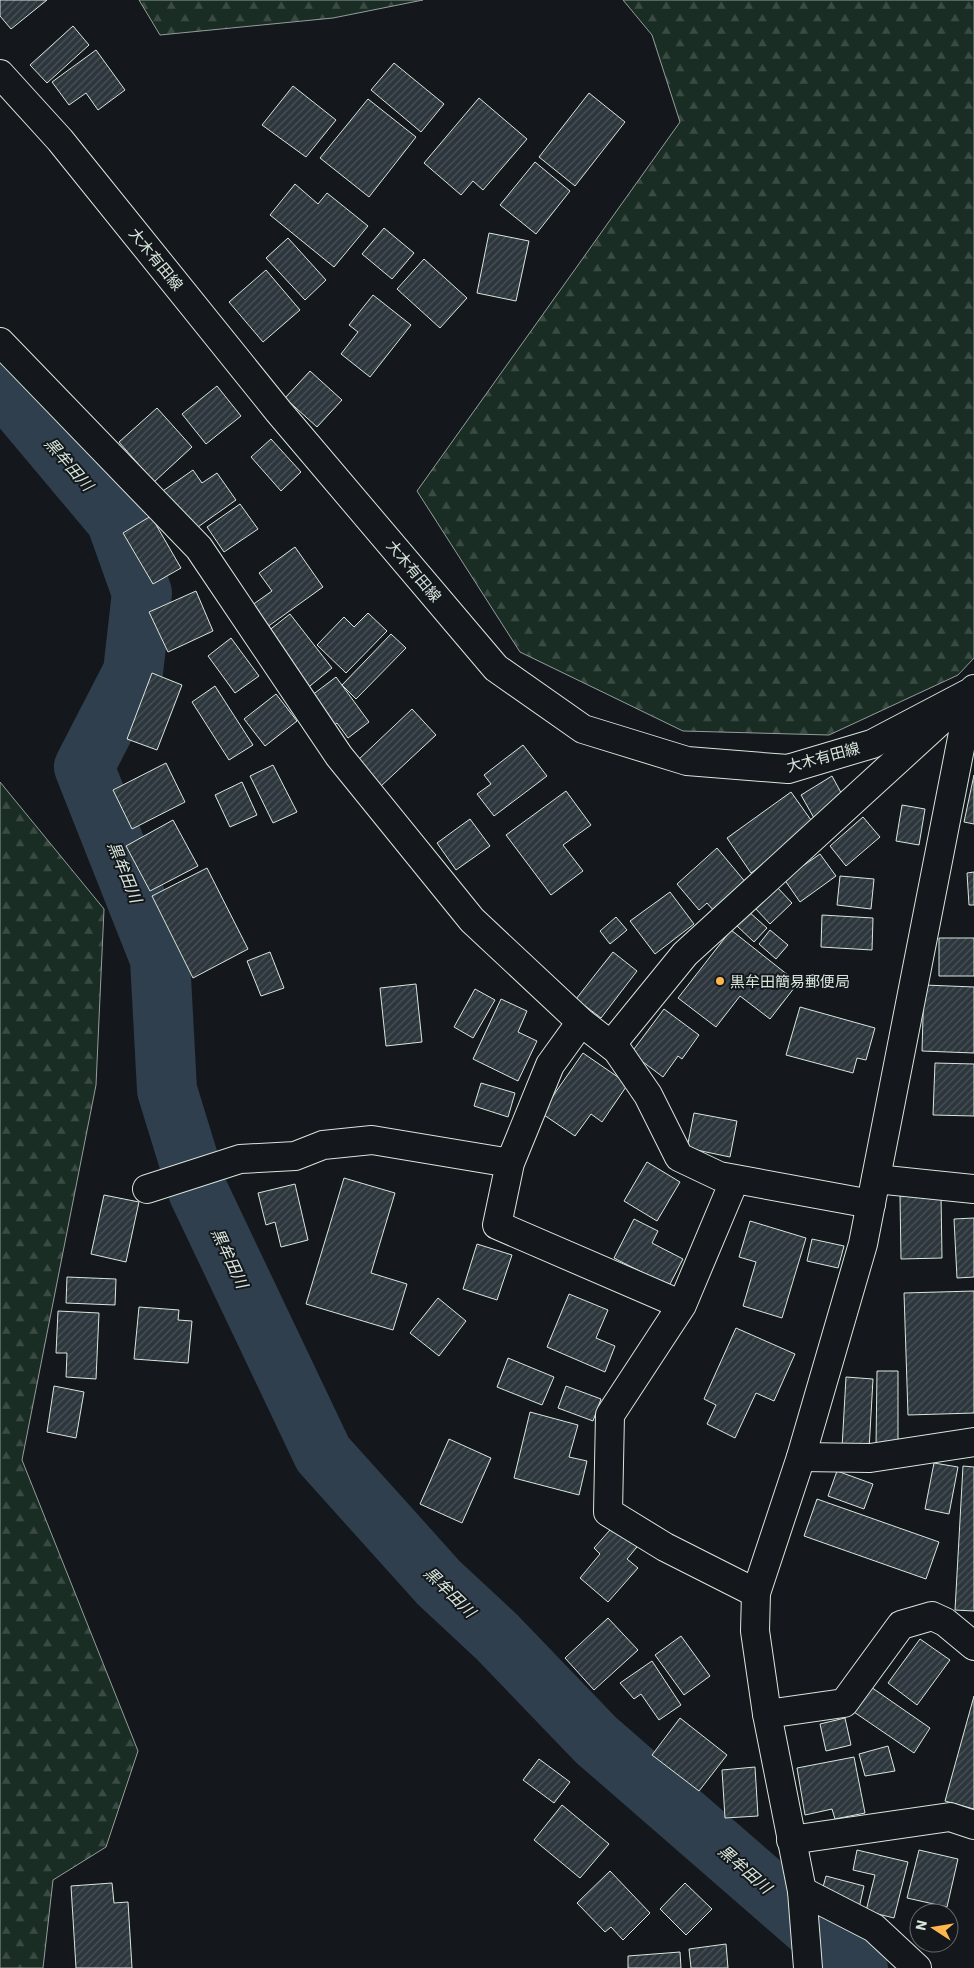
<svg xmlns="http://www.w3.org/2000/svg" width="974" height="1968" font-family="'IBM Plex Sans','Noto Sans JP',sans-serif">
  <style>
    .forest { fill: url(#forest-firs); stroke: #939e99 }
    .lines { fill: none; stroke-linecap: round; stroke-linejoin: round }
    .river { stroke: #2f3f4d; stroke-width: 60 }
    .building { fill: url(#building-hatch); stroke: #d8e6dc }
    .street-casing { stroke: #d8e6dc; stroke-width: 30 }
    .secondary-casing { stroke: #d8e6dc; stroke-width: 30 }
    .street { stroke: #14181c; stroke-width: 28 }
    .secondary { stroke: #14181c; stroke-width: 28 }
    .poi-dot { fill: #ffb74d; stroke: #14181c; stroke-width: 2 }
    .labels { text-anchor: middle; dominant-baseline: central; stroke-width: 4; stroke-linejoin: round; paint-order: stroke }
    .street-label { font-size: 15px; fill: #d8e6dc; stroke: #14181c }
    .poi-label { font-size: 15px; fill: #d8e6dc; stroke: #14181c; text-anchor: start }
    .water-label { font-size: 16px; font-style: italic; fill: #d8e6dc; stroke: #14181c }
  </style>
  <defs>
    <pattern id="forest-firs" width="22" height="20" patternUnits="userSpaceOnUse" patternTransform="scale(1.25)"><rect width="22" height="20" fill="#1a2d24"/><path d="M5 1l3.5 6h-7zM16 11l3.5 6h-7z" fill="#3b4b43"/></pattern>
    <pattern id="building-hatch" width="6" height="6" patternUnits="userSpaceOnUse" patternTransform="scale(1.25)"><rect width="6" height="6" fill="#2c363c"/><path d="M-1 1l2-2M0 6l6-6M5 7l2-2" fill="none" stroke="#4a5358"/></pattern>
  </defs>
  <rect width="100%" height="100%" fill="#14181c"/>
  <path class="forest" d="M139 0H423L333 18 160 35Z
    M623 0H974V658L958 675 829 735 683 731 520 652 417 491 680 122 652 35Z
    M0 782 104 909 96 1085 22 1460 138 1751 106 1847 53 1880 43 1968H0Z"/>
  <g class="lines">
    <path class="river" d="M0 385 11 395 116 520 142 593 133 672 84 767 160 959 167 1090 198 1191 323 1454 439 1583 497 1637 596 1740 858 1968"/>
  </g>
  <path class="building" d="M0 0H47L11 29 0 16Z
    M73 26 89 45 47 83 30 65Z
    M96 50 125 90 98 110 86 93 69 105 52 82Z
    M394 63 444 104 421 132 371 90Z
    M293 86 336 120 306 157 262 125Z
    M589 93 625 122 575 186 539 157Z
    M479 98 527 139 483 190 473 181 461 195 424 163Z
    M368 99 416 137 369 197 320 158Z
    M535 162 570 191 536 234 500 205Z
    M295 184 318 204 327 193 368 226 334 267 270 215Z
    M384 228 414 253 392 279 362 254Z
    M489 233 529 241 516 301 477 293Z
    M288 238 326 280 305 300 266 258Z
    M424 259 467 298 440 328 397 289Z
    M266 270 300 310 263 342 229 302Z
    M373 295 411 325 370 377 341 354 358 332 349 325Z
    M310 371 342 400 317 427 285 398Z
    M217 386 241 416 206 444 182 414Z
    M157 408 192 447 154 482 119 442Z
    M271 439 301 472 281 491 251 457Z
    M193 470 202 483 217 473 236 500 188 534 160 493Z
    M240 504 258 529 224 552 207 527Z
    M151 516 181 568 153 584 123 533Z
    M295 547 323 587 263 630 248 608 272 591 259 573Z
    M196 591 213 631 168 652 149 612Z
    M368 613 387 631 346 673 317 645 344 617 354 627Z
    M290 614 332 668 305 690 263 635Z
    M391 634 406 648 356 699 342 685Z
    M231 638 259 676 235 693 208 656Z
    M152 673 182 685 157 750 127 739Z
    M336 677 369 722 348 738 337 723 329 729 307 699Z
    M215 686 253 745 229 760 192 702Z
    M276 694 297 721 265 746 244 719Z
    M412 709 436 735 381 786 357 761Z
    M523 745 547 776 494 816 477 794 491 784 484 775Z
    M166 763 185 802 132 829 113 790Z
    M273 765 297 812 273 823 250 776Z
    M974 775V824L964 822Z
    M832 776 845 800 814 818 801 795Z
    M242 782 257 815 230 827 215 795Z
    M566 791 591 825 563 845 583 871 551 895 506 835Z
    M791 792 816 827 751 873 727 838Z
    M902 805 925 809 919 845 896 841Z
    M863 817 880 837 846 866 830 846Z
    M470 819 490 846 456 870 437 843Z
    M173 820 198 866 150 891 126 846Z
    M717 848 747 884 714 911 707 903 699 910 677 884Z
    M820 854 836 876 800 902 784 879Z
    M207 868 248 949 193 978 152 896Z
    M974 872V905H969L967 873Z
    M840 876 874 879 871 909 837 905Z
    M777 887 792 903 770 924 755 908Z
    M670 892 694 924 655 954 630 921Z
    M748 911 767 928 754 942 736 925Z
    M822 915 873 918 872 950 821 947Z
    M616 917 627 930 610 944 600 931Z
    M731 930 798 983 770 1019 740 996 716 1027 678 998Z
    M770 930 788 945 776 959 759 944Z
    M939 938H974V976H939Z
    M270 952 284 988 261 996 247 961Z
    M613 952 637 971 601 1018 576 999Z
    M416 984 422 1042 386 1046 380 988Z
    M924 985 974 987V1053L922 1051Z
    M475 989 495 1000 473 1038 454 1027Z
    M501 999 527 1011 518 1032 537 1041 518 1081 473 1059Z
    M800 1007 875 1028 866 1060 857 1058 853 1073 786 1055Z
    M664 1009 699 1035 682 1059 678 1056 663 1077 631 1053Z
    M583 1053 628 1084 602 1122 591 1114 575 1136 541 1113Z
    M935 1063 974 1064V1116L933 1115Z
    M481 1083 515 1093 508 1117 474 1106Z
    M694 1113 737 1121 730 1157 687 1148Z
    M647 1162 680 1182 657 1221 624 1201Z
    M344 1178 395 1193 371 1273 407 1284 393 1330 306 1304Z
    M295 1184 308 1240 281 1247 275 1222 266 1225 258 1193Z
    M104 1195 139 1202 126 1262 91 1254Z
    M941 1195 942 1258 901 1259 900 1196Z
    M974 1218V1277L957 1278 954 1219Z
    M634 1219 658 1231 652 1243 683 1259 669 1286 614 1258Z
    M750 1221 806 1238 782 1318 743 1306 756 1262 739 1257Z
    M812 1239 844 1246 838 1268 807 1261Z
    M477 1244 512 1255 497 1300 463 1289Z
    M67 1277 116 1279 115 1305 66 1303Z
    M974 1291V1413L908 1415 904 1293Z
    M569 1294 608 1310 596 1338 615 1346 605 1372 547 1347Z
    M438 1298 466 1321 439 1356 410 1333Z
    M139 1307 179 1310 178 1320 192 1321 188 1363 134 1359Z
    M58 1311 99 1313 96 1379 66 1377 67 1353H56Z
    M736 1328 795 1354 774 1401 756 1393 735 1438 707 1424 716 1405 704 1399Z
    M508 1358 554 1377 542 1405 497 1387Z
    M877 1371H898V1446H876Z
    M846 1377 873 1379 869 1450 842 1448Z
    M54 1386 84 1392 76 1438 47 1432Z
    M566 1386 601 1399 593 1421 558 1408Z
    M530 1412 578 1425 569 1457 587 1461 579 1495 514 1478Z
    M449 1439 491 1458 462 1523 420 1504Z
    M934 1463 958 1467 949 1514 925 1509Z
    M963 1466 974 1467V1611L955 1610Z
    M837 1471 873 1484 864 1509 828 1496Z
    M817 1499 939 1542 926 1579 804 1536Z
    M618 1521 641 1542 627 1559 638 1568 608 1602 580 1578 600 1554 594 1548Z
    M608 1618 638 1650 594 1690 565 1658Z
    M681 1636 710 1676 684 1695 655 1655Z
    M920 1639 950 1660 917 1705 888 1683Z
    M652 1661 681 1705 659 1720 641 1694 634 1699 620 1683Z
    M868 1685 930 1728 914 1753 851 1710Z
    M974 1696V1809L945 1801Z
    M680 1718 727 1755 699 1791 652 1755Z
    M845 1718 851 1745 826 1751 820 1724Z
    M888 1746 895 1771 865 1776 859 1754Z
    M854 1757 865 1813 835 1819 832 1809 805 1815 797 1768Z
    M539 1759 570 1782 554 1803 523 1780Z
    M755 1767 758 1816 725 1818 722 1770Z
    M562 1805 609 1844 580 1878 534 1840Z
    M857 1850 908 1862 894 1918 866 1911 875 1875 853 1870Z
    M919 1850 958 1859 947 1907 907 1898Z
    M610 1871 650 1913 623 1940 611 1927 605 1932 577 1903Z
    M826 1876 864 1886 859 1908 820 1898Z
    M112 1883 114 1903 128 1902 132 1968H76L71 1886Z
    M685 1883 712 1909 686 1935 660 1909Z
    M726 1944 728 1968H691L689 1949Z
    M680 1952 681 1968H628V1956Z"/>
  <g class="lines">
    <g class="street-casing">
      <path id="street" d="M0 342 199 548 339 756 472 920 581 1022 617 1050 648 1095 679 1157 719 1176 871 1204
        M581 1022 550 1065 510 1163 497 1225 682 1305
        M611 1045 685 954 961 702
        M735 1179 682 1305 610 1415 608 1512 665 1547 756 1593
        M876 1179 974 1189
        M147 1189 240 1159 295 1156 323 1145 372 1140 510 1163
        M801 1457 870 1458 974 1442
        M767 1714 844 1703 901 1625 932 1616 945 1622 974 1646
        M791 1840 950 1817 974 1825
        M802 1891 874 1928 917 1968"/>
    </g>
    <g class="secondary-casing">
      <path id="secondary" d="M0 74 60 140 279 412 496 668 583 729 687 761 788 769 872 744 971 692 974 689
        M808 1968 802 1891 767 1714 755 1631 756 1593 801 1457 863 1244 971 692"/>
    </g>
    <use href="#street" class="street"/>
    <use href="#secondary" class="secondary"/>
  </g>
  <circle class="poi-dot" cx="720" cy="981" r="5"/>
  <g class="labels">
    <g class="street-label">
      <text transform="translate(156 259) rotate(51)">大木有田線</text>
      <text transform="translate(414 571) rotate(50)">大木有田線</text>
      <text transform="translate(823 757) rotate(-15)">大木有田線</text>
    </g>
    <g class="poi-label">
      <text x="730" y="981">黒牟田簡易郵便局</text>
    </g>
    <g class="water-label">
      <text transform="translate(69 464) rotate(49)">黒牟田川</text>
      <text transform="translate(125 872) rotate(68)">黒牟田川</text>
      <text transform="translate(230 1258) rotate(65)">黒牟田川</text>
      <text transform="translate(450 1592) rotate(44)">黒牟田川</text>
      <text transform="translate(745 1869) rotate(41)">黒牟田川</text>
    </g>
  </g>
  <g transform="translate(934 1928) rotate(282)"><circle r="24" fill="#14181c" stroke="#626a69"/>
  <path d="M0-4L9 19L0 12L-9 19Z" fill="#ffb74d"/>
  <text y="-8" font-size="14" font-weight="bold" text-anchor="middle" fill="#d8e6dc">N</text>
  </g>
</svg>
